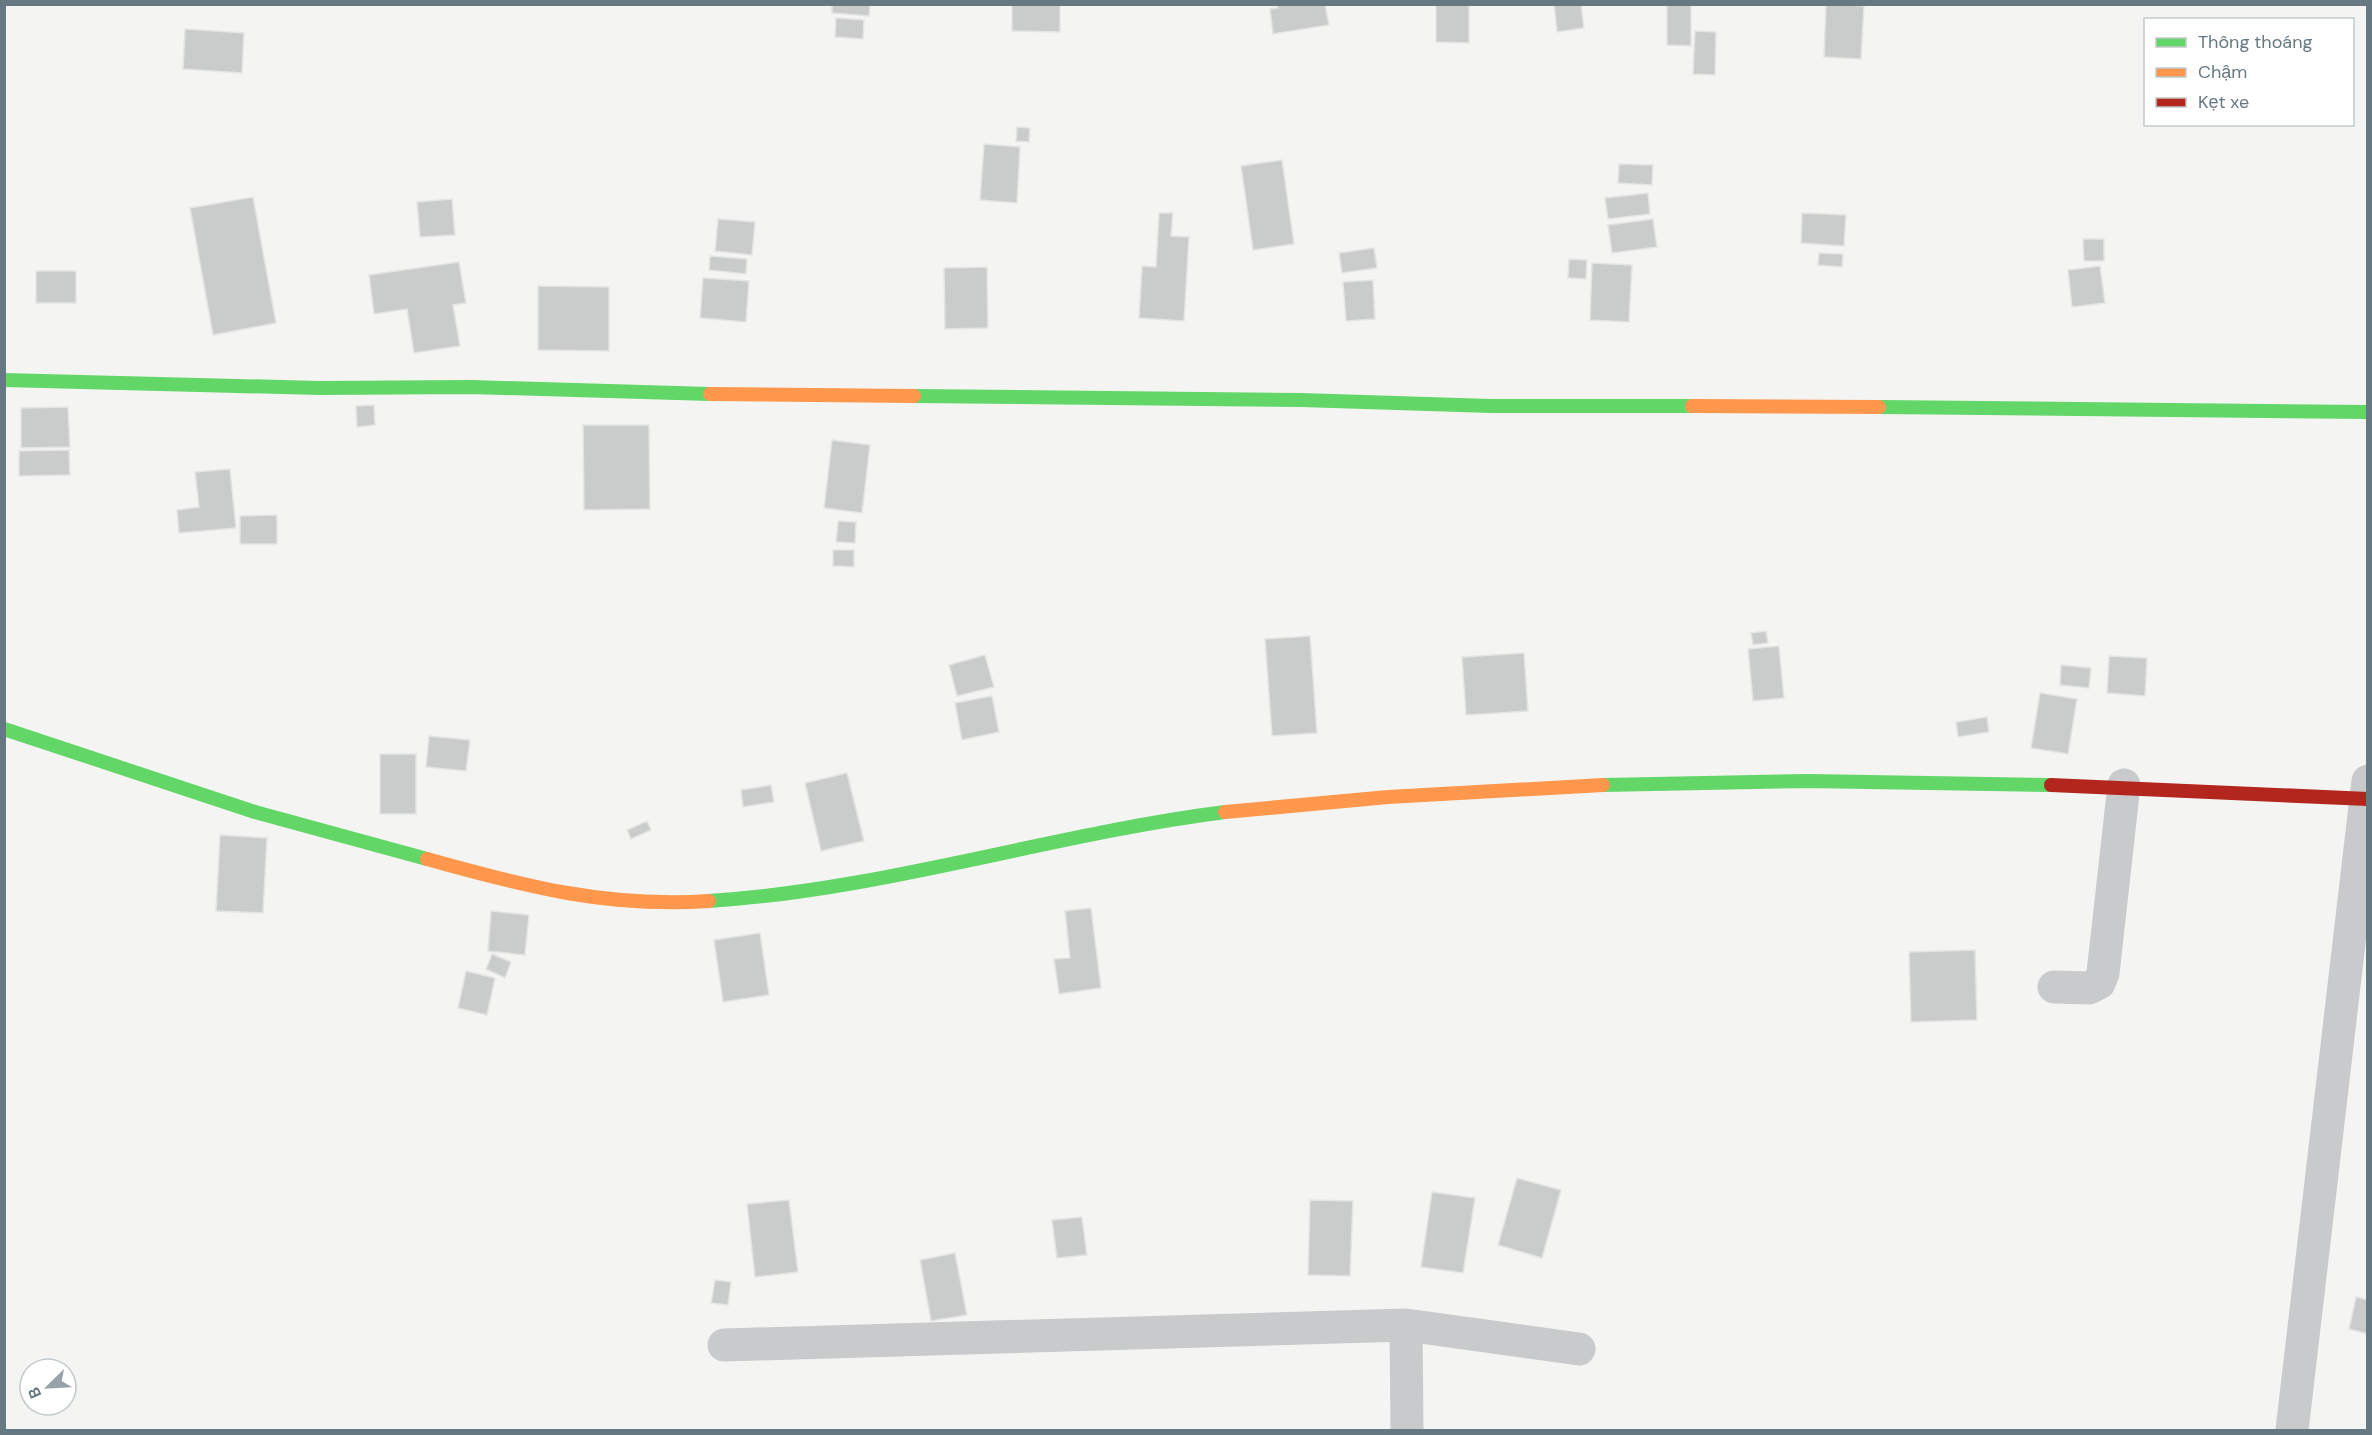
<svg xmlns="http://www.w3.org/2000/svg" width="2372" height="1435" font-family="'DM Sans',sans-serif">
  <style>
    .building { fill: #cacccc; stroke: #e4e4e3; stroke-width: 1.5 }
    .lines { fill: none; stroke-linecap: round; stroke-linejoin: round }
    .street { stroke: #c9cacb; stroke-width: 33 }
    .fast { stroke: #63d668; stroke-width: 14 }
    .slow { stroke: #ff974d; stroke-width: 14 }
    .jam { stroke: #b3261e; stroke-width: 14 }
  </style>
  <rect width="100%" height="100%" fill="#f4f4f3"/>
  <path class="building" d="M832 4H870L869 16 832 13Z
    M1012 4H1060V32L1012 31Z
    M1277 4H1325L1329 25 1273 34 1270 9 1278 8Z
    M1436 4H1469V43L1436 42Z
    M1554 4H1581L1584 28 1557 32Z
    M1667 4H1691V46L1667 45Z
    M1826 4 1864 6 1861 59 1824 57Z
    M836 18 864 20 863 39 835 37Z
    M185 29 244 33 242 73 183 69Z
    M1695 31 1716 32 1715 75 1693 74Z
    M1017 127 1030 128 1029 142 1016 141Z
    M984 144 1020 147 1017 203 980 200Z
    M1282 160 1294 244 1253 250 1241 166Z
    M1619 164 1653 165 1652 185 1618 183Z
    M1648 193 1650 214 1608 219 1605 198Z
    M253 197 276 323 213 335 190 208Z
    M452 199 455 235 420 237 417 202Z
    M1159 213H1173L1171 236 1189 237 1184 321 1139 318 1142 266 1156 267Z
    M1802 213 1846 215 1844 246 1801 243Z
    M718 219 755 222 752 255 715 251Z
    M1653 219 1657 247 1612 253 1608 225Z
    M2083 239H2104V261H2084Z
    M1374 248 1377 268 1342 273 1339 253Z
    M1819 253 1843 254 1842 267 1818 265Z
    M710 256 747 259 746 274 709 270Z
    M1569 259 1587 260 1586 279 1568 278Z
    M459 262 466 303 453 305 460 346 414 353 407 309 374 314 369 275Z
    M1592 263 1632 265 1629 322 1590 320Z
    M2100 266 2105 303 2072 307 2068 270Z
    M987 267 988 328 945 329 944 268Z
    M36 271H76V303H36Z
    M703 278 749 281 746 322 700 318Z
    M1373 280 1375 319 1346 321 1343 282Z
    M538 286 609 287V351L538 350Z
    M374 405 375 425 357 427 356 406Z
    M68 407 70 447 21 448V408Z
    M583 425H649L650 509 584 510Z
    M832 440 870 445 862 513 824 508Z
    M69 450 70 475 19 476V451Z
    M230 469 236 528 179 533 177 510 199 507 195 472Z
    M277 515V544H240V516Z
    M838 521 856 522 855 543 836 542Z
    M833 550H854V567L833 566Z
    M1766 631 1768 643 1753 645 1751 633Z
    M1310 636 1317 733 1272 736 1265 639Z
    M1779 646 1784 698 1753 701 1748 649Z
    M1524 653 1528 711 1466 715 1462 657Z
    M985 655 994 687 957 696 949 665Z
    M2109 656 2147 658 2145 696 2107 693Z
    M2061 665 2091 668 2089 688 2060 685Z
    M2040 693 2077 699 2068 754 2031 748Z
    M992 696 999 732 962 740 955 703Z
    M1987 717 1989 732 1958 737 1956 722Z
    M429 736 470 740 466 771 426 767Z
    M380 754H416V814H380Z
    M847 773 864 841 821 851 805 783Z
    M771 785 774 802 743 807 741 790Z
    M647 821 651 830 631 839 627 830Z
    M220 835 267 838 263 913 216 911Z
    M1091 908 1101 988 1059 994 1054 959 1070 958 1065 911Z
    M491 911 529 915 525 955 488 951Z
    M760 933 769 995 723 1002 714 940Z
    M1975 950 1977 1020 1911 1022 1909 952Z
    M492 954 511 962 505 978 486 969Z
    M466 971 495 978 487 1015 458 1008Z
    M1517 1178 1561 1190 1542 1258 1498 1245Z
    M1432 1192 1475 1198 1463 1273 1421 1267Z
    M789 1200 798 1272 755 1277 747 1204Z
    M1310 1200 1353 1201 1350 1276 1308 1275Z
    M1082 1217 1087 1255 1057 1258 1052 1220Z
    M955 1253 967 1315 931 1321 920 1260Z
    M715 1280 731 1282 728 1305 711 1303Z
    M2356 1297 2368 1300V1334L2349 1329Z"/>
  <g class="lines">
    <path class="street" d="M2054 987 2089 988 2099 983 2103 973 2124 785
      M1406 1325 1407 1430
      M724 1345 1406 1325 1579 1349
      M2292 1430 2368 781"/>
    <path class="fast" d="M4 380 320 388 471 387 710 394
      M914 396 1301 400 1491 406H1692
      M1879 407 2368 412
      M4 729 255 812 427 859
      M1603 785 1808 781 2051 785
      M709 901C883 890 1052 834 1225 812"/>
    <path class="slow" d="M710 394 914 396
      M1692 406 1879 407
      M1225 812 1388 797 1603 785
      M427 859C523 886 607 908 709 901"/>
    <path class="jam" d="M2051 785 2368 799"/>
  </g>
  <rect width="2372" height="1435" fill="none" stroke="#667881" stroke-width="12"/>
  <rect x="2144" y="18" width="210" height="108" fill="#ffffff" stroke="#c2c9cd" stroke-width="1.5"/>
  <rect x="2156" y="38" width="30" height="9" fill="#63d668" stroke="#c2c9cd" stroke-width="1.5"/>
  <text x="2198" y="48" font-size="18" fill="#667881">Thông thoáng</text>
  <rect x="2156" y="68" width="30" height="9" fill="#ff974d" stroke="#c2c9cd" stroke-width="1.5"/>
  <text x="2198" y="78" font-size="18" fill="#667881">Chậm</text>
  <rect x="2156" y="98" width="30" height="9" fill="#b3261e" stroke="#c2c9cd" stroke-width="1.5"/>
  <text x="2198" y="108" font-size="18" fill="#667881">Kẹt xe</text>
  <g transform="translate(48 1387) rotate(246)"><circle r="28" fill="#ffffff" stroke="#c2c9cd" stroke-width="1.5"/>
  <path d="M0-4.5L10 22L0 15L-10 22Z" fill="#98a3a9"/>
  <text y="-9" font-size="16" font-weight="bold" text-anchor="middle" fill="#667881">B</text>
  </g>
</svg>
